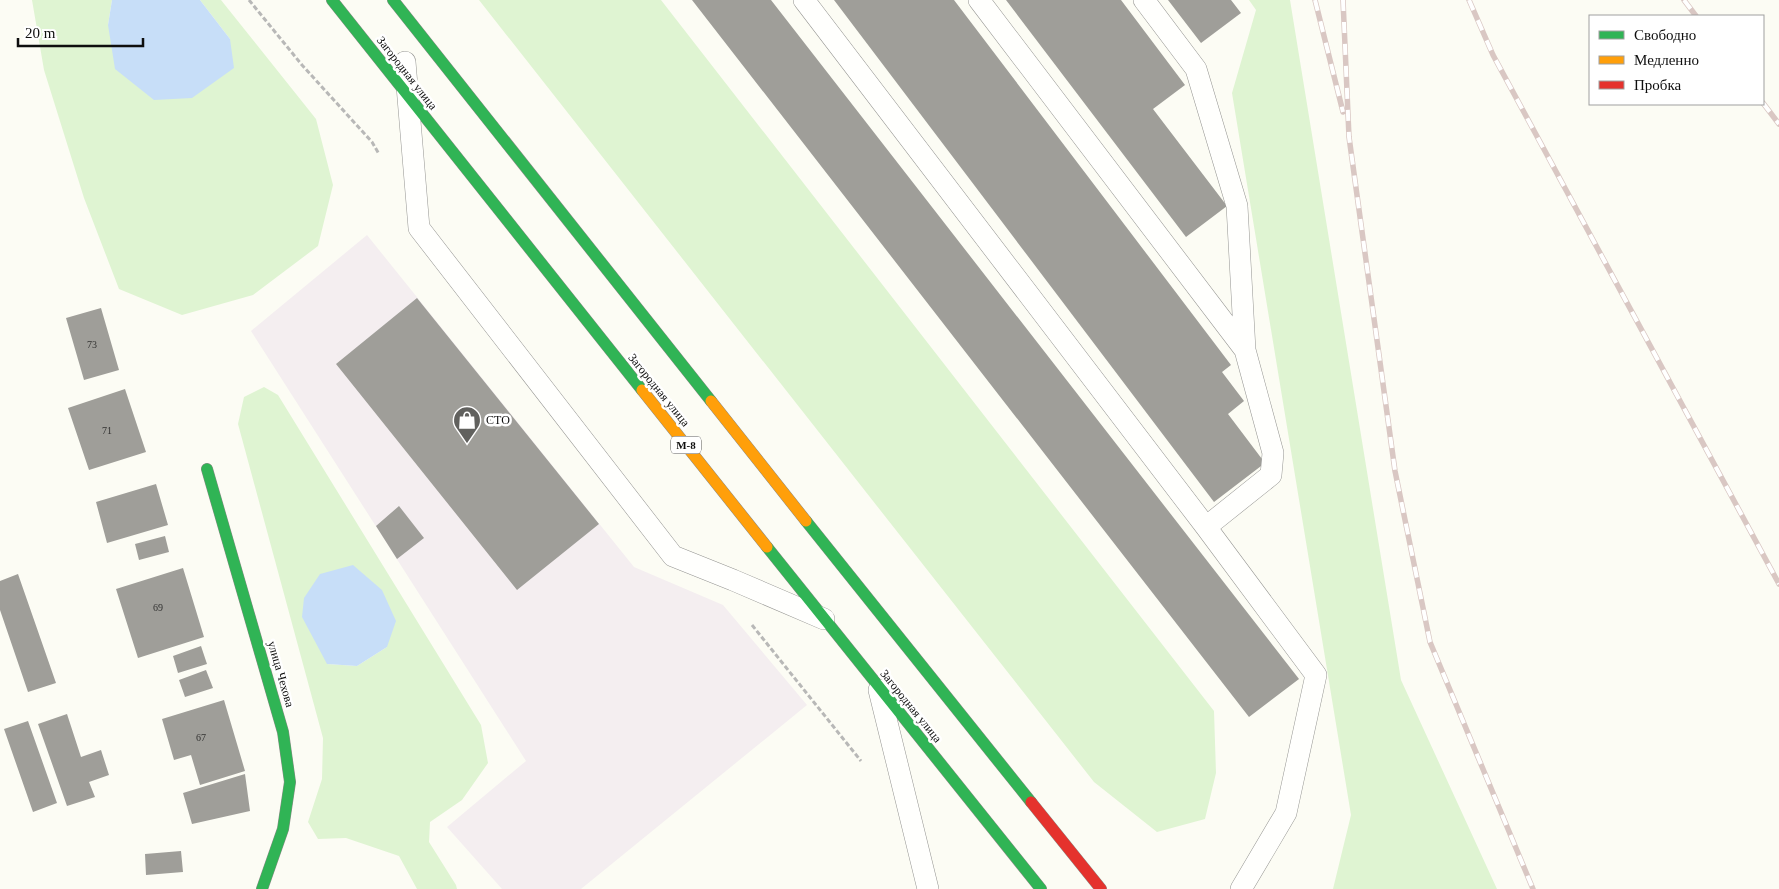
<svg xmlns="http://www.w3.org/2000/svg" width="1779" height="889" font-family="Georgia,serif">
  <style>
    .industrial { fill: #f4eef0 }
    .green { fill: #dff4d2; fill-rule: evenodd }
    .water { fill: #c7def8 }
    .building { fill: #9f9e99 }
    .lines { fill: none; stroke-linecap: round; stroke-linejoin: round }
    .lane-casing { stroke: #959592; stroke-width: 22 }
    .fast-casing { stroke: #8c8c88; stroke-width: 12 }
    .slow-casing { stroke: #8c8c88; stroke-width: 12 }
    .jam-casing { stroke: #8c8c88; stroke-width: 12 }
    .path { stroke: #b8b8b7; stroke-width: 3; stroke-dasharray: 5 2.5; stroke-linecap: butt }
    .lane { stroke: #fffffd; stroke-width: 21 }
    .fast { stroke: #30b455; stroke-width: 11 }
    .slow { stroke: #ff9f0a; stroke-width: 11 }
    .jam { stroke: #e5322d; stroke-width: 11 }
    .rail-casing { stroke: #d9c7c3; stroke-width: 5.5 }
    .rail { stroke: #fff; stroke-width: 4; stroke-dasharray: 11; stroke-linecap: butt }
    .labels { text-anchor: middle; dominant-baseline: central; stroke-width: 5; stroke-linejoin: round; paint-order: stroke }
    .number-label { font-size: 10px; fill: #323231 }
    .shield { fill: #fff; stroke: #565656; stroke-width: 1 }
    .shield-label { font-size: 11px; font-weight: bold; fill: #0e0e0e }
    .street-label { font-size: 12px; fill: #0e0e0e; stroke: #fff }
    .poi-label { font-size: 12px; fill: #0e0e0e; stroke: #fff; text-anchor: start }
  </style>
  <rect width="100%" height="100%" fill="#fcfcf4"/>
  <path class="industrial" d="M367 235 634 567 723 605 807 705 581 889H502L447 827 526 761 251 331Z"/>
  <path class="green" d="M32 0H112L108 25 230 39 200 0H221L316 119 333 185 318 246 253 295 182 315 119 289 84 198 44 70Z
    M479 0H661L1214 711 1216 773 1205 819 1157 832 1094 782Z
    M1249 0H1290L1401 680 1497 889H1333L1351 815 1232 93 1256 10Z
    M264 387 278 395 481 725 488 763 462 800 430 822 429 842 456 885 457 889H417L399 856 346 838 318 839 308 822 322 779 323 738 238 424 244 397ZM387 647 357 666 327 664Z"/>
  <path class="water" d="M112 0H200L230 39 234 68 192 98 154 100 115 69 108 25Z
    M353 565 382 590 396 621 387 647 357 666 327 664 302 617 304 598 320 574Z"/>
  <path class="building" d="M692 0H771L1299 679 1249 717Z
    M834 0H954L1231 365 1222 372 1244 401 1228 414 1265 463 1214 502Z
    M1006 0H1121L1185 85 1153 109 1227 206 1186 237Z
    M1168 0H1231L1241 13 1201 43Z
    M417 298 599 524 517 590 336 364Z
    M101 308 119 370 84 380 66 318Z
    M125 389 146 452 89 470 68 408Z
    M156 484 168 525 107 543 96 502Z
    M399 506 424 538 397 559 376 526Z
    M165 536 169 552 139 560 135 544Z
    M183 568 204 637 138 658 116 589Z
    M18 574 56 683 28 692 0 610V581Z
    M201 646 207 664 178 673 173 656Z
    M206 670 213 688 185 697 179 680Z
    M224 700 245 771 200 785 191 755 174 760 162 719Z
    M67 714 81 757 101 750 109 775 89 782 95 797 67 806 38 724Z
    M28 721 57 803 33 812 4 729Z
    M245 774 250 811 192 824 183 793Z
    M181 851 183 872 146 875 145 854Z"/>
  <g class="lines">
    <g class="lane-casing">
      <path id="lane" d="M804 0 1206 527 1316 675 1286 813 1241 889
        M979 0 1245 350 1273 453 1271 475 1206 527
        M1144 0 1196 69 1237 206 1245 350
        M405 62 419 228 673 556 733 580 824 619
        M879 690 928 889"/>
    </g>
    <g class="fast-casing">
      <path id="fast" d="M332 0 642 390
        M393 0 711 401
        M207 469 283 732 290 782 283 829 262 889
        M806 521 1031 802
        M767 547 1041 889"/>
    </g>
    <g class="slow-casing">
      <path id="slow" d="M642 390 767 547
        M711 401 806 521"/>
    </g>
    <g class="jam-casing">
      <path id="jam" d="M1031 802 1101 889"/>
    </g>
    <path class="path" d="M249 0 302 65 372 142 379 154
      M752 625 861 761"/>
    <use href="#lane" class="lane"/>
    <use href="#fast" class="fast"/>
    <use href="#slow" class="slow"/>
    <use href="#jam" class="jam"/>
    <g class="rail-casing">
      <path id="rail" d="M1315 0 1343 112
        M1343 0 1349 137 1395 471 1430 642 1533 889
        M1469 0 1493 55 1779 584
        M1684 0 1696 16
        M1763 103 1779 124"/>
    </g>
    <use href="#rail" class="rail"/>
  </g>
  <defs>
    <g id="shop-pin" transform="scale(1.4375)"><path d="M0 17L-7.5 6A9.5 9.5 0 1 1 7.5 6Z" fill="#61615e" stroke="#fff"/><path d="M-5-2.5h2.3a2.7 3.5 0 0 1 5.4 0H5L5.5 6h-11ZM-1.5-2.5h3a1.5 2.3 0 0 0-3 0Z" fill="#fff"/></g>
  </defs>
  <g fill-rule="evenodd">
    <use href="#shop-pin" x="467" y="420"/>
  </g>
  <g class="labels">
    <g class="number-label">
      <text x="92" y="344">73</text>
      <text x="107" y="430">71</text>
      <text x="158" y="607">69</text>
      <text x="201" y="737">67</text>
    </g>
    <rect class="shield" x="671" y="436.5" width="30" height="17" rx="4"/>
    <g class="shield-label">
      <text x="686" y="445">М-8</text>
    </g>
    <g class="street-label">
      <text transform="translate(407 73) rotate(52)">Загородная улица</text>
      <text transform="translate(659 390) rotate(51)">Загородная улица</text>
      <text transform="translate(281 674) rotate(74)">улица Чехова</text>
      <text transform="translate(911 706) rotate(51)">Загородная улица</text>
    </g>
    <g class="poi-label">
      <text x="486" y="420">СТО</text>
    </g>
  </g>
  <rect x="1589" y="15" width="175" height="90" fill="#ffffff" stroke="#9f9f9f"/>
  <rect x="1599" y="31" width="25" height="8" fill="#30b455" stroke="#9f9f9f"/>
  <text x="1634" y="40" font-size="15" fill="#0e0e0e">Свободно</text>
  <rect x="1599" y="56" width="25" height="8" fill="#ff9f0a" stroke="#9f9f9f"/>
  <text x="1634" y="65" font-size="15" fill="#0e0e0e">Медленно</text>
  <rect x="1599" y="81" width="25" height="8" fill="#e5322d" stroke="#9f9f9f"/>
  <text x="1634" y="90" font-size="15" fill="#0e0e0e">Пробка</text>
  <path d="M18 38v8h125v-8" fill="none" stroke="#0e0e0e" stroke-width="2.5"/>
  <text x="25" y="38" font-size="15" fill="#0e0e0e" stroke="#ffffff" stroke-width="4" paint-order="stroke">20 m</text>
</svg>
